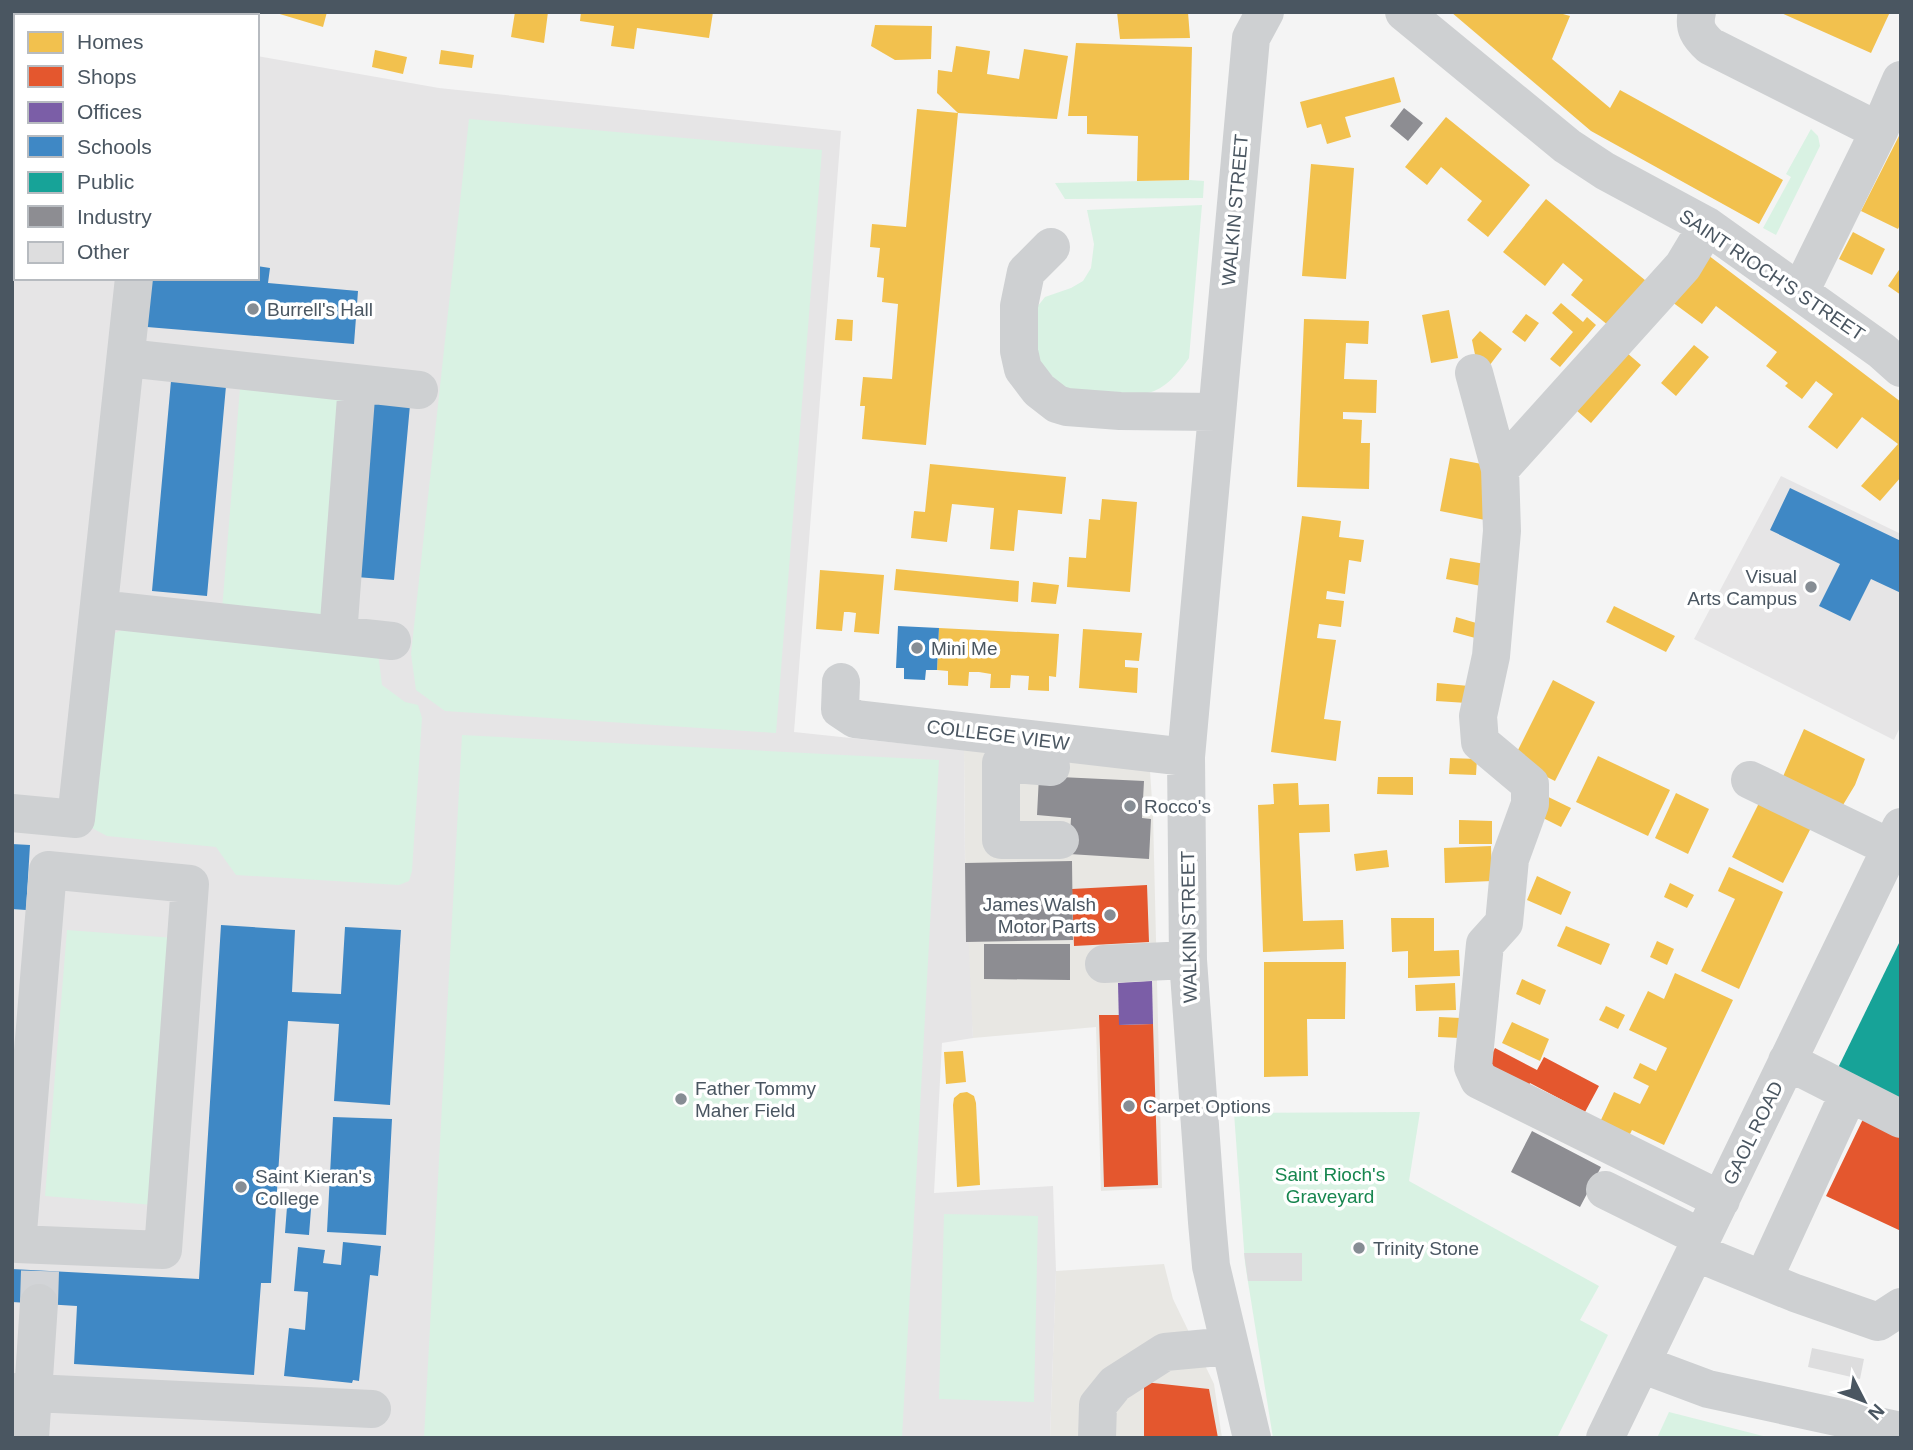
<svg xmlns="http://www.w3.org/2000/svg" width="1913" height="1450" font-family="Arial,sans-serif">
  <style>
    .commercial { fill: #e8e7e3 }
    .education { fill: #e6e5e6 }
    .green { fill: #d9f2e3 }
    .homes { fill: #f2c14e }
    .shops { fill: #e4572e }
    .offices { fill: #7b5ea7 }
    .schools { fill: #3f88c5 }
    .public { fill: #17a398 }
    .industry { fill: #8d8d92 }
    .building { fill: #ddddde }
    .lines { fill: none; stroke-linecap: round; stroke-linejoin: round }
    .minor-tunnel { stroke: #d2d4d7; stroke-width: 38; stroke-dasharray: 38 19; stroke-linecap: butt }
    .minor { stroke: #ced0d2; stroke-width: 38 }
    .poi-dot { fill: #868d94; stroke: #fff; stroke-width: 2.5 }
    .labels { text-anchor: middle; dominant-baseline: central; stroke-width: 7; stroke-linejoin: round; paint-order: stroke }
    .street-label { font-size: 19px; fill: #4a5661; stroke: #fff }
    .poi-label { font-size: 19px; fill: #4a5661; stroke: #fff; text-anchor: start }
    .park-label { font-size: 19px; fill: #17864f; stroke: #fff }
  </style>
  <rect width="100%" height="100%" fill="#f4f4f4"/>
  <path class="commercial" d="M964 750 1150 771 1153 815 1162 1188 1101 1191 1096 1027 973 1038 966 942Z
    M1164 1264 1173 1299 1214 1384 1222 1438H1050L1056 1271Z"/>
  <path class="education" d="M12 12H151V16H16V278H257V56L439 88 841 131 794 732 964 750 965 863 973 1038 942 1043 934 1193 1053 1186 1056 1271 1050 1438H12Z
    M1781 476 1901 534V725L1894 740 1694 639Z"/>
  <path class="green" d="M469 119 822 150 776 733 445 711 416 690 411 654Z
    M1811 129 1818 136 1820 146 1776 235 1763 228 1791 177 1786 174Z
    M1189 180 1204 181 1203 198 1065 199 1055 183Z
    M1202 205 1189 358C1179 372 1165 390 1147 393 1125 396 1091 392 1068 392L1038 362 1037 307 1045 297 1071 288 1083 281 1091 268 1094 244 1087 210Z
    M240 388 342 398 332 615 222 610Z
    M126 628 378 653 382 685 405 702 418 705 422 718 412 871 409 881 399 885 236 875 216 847 107 836 92 828 111 635Z
    M462 735 939 760 902 1438H424Z
    M67 930 175 938 153 1205 45 1196Z
    M1420 1112 1409 1181 1599 1286 1580 1320 1608 1335 1557 1438H1273L1245 1263 1234 1113Z
    M944 1214 1038 1216 1034 1402 939 1399Z
    M1669 1412 1771 1438H1657Z"/>
  <path class="homes" d="M273 12H327L323 27Z
    M515 12H548L544 43 511 37Z
    M581 12H713L709 38 637 28 634 49 611 46 614 26 580 21Z
    M1117 12H1188L1190 38 1120 39Z
    M1451 12H1556L1570 16 1552 59 1610 108 1620 90 1783 180 1759 224 1591 131Z
    M1779 12H1890L1871 53Z
    M875 25 932 26 931 59 895 60 871 46Z
    M1076 43 1192 47 1189 180 1137 181 1138 136 1087 134V116H1068Z
    M956 46 990 51 987 74 1019 79 1024 49 1068 56 1057 119 958 113 937 93 938 70 952 72Z
    M375 50 407 57 403 74 372 67Z
    M441 50 474 55 472 68 439 64Z
    M1394 77 1401 102 1345 117 1351 137 1327 144 1321 124 1307 128 1300 102Z
    M917 109 958 113 926 445 862 439 865 406H860L863 377 892 379 898 304 882 302 884 278 877 277 880 248 870 247 872 224 906 227Z
    M1446 117 1530 185 1488 237 1467 220 1482 201 1441 167 1427 185 1405 167Z
    M1901 132V223L1898 229 1861 211Z
    M1311 164 1354 168 1346 279 1302 276Z
    M1546 199 1651 285 1614 330 1571 295 1583 280 1563 263 1545 286 1503 252Z
    M1853 232 1885 249 1872 275 1839 259Z
    M1704 252 1901 402V477L1880 501 1861 486 1898 444 1862 417 1837 449 1808 427 1833 394 1816 381 1802 399 1785 386 1788 383 1766 366 1777 352 1716 306 1702 324 1668 299Z
    M1901 267V295L1888 286Z
    M1561 303 1583 322 1587 317 1596 325 1560 367 1550 359 1573 332 1552 313Z
    M1449 310 1458 358 1431 363 1422 315Z
    M1526 314 1539 323 1525 342 1512 332Z
    M837 319 853 320 852 341 835 340Z
    M1304 319 1369 321 1368 344 1346 343 1344 379 1377 380 1376 413 1343 412V419L1362 420 1361 443H1370L1369 489 1297 487Z
    M1480 331 1502 349 1486 370 1478 369 1472 340Z
    M1694 345 1709 357 1676 396 1661 383Z
    M1619 346 1641 365 1591 423 1569 404Z
    M1450 458 1487 465 1490 521 1440 511Z
    M930 464 1066 477 1062 514 1018 510 1014 551 990 549 994 508 952 504 947 542 911 538 914 511 925 512Z
    M1102 499 1137 502 1130 592 1067 587 1069 557 1086 558 1089 519 1100 520Z
    M1302 516 1341 521 1339 537 1364 540 1361 562 1349 560 1345 594 1327 591 1326 599 1344 601 1341 627 1319 624 1317 638 1336 640 1324 719 1341 721 1336 761 1271 752Z
    M1450 558 1485 564 1481 586 1446 579Z
    M896 569 1019 581 1018 602 894 590Z
    M820 570 884 575 879 634 854 632 856 613 849 612H844L842 631 816 629Z
    M1033 582 1059 585 1056 604 1031 602Z
    M1614 606 1675 636 1666 652 1606 622Z
    M1456 617 1483 625 1479 639 1453 632Z
    M939 628 1059 634 1056 677 1049 676V691L1028 690 1029 676 1011 675 1010 688H990L991 674 979 672H969L968 686 948 685V671L937 670Z
    M1083 629 1142 633 1139 661 1125 660V667L1138 668 1137 693 1079 688Z
    M1553 680 1595 702 1555 781 1513 760Z
    M1437 683 1469 686 1467 703 1436 701Z
    M1804 729 1865 759 1855 785 1840 810 1781 781Z
    M1598 756 1670 790 1648 836 1576 802Z
    M1450 758 1477 759 1476 775 1449 774Z
    M1378 777H1413V795L1377 794Z
    M1298 783 1299 805 1329 804 1330 832 1299 833 1303 921 1343 920 1344 949 1263 952 1258 805 1274 804 1273 784Z
    M1536 791 1571 808 1561 827 1527 810Z
    M1676 793 1709 809 1688 854 1655 838Z
    M1764 793 1816 818 1783 883 1732 857Z
    M1459 820 1492 821V844H1459Z
    M1491 846 1492 881 1445 883 1444 848Z
    M1387 850 1389 867 1356 871 1354 854Z
    M1729 867 1783 892 1739 989 1701 971 1735 899 1718 891Z
    M1537 876 1571 892 1561 915 1527 900Z
    M1670 883 1694 895 1687 908 1664 897Z
    M1391 918H1434V951L1459 950 1460 976 1408 978V951L1392 952Z
    M1566 926 1610 944 1601 965 1557 946Z
    M1657 941 1674 949 1667 965 1650 957Z
    M1264 962H1346L1345 1019H1307L1308 1076 1264 1077Z
    M1675 973 1733 1000 1664 1145 1632 1130 1629 1136 1600 1122 1614 1092 1640 1104 1649 1086 1633 1078 1640 1063 1656 1071 1667 1048 1629 1030 1648 991 1664 999Z
    M1522 979 1546 990 1540 1005 1516 994Z
    M1455 983 1456 1010 1416 1011 1415 985Z
    M1606 1006 1625 1015 1618 1029 1599 1020Z
    M1439 1017 1461 1018 1460 1038 1438 1037Z
    M1512 1022 1549 1039 1540 1061 1502 1043Z
    M963 1051 966 1082 946 1084 944 1052Z
    M967 1092 974 1096 976 1103 980 1185 957 1187 953 1105 954 1098 960 1093Z"/>
  <path class="shops" d="M1147 885 1149 942 1074 946 1072 889Z
    M1099 1015H1119V1025L1153 1024 1158 1185 1104 1187Z
    M1495 1048 1537 1070 1544 1057 1599 1086 1585 1112 1530 1083 1526 1092 1484 1070Z
    M1864 1117 1901 1135V1231L1826 1196Z
    M1144 1382 1209 1389 1218 1438H1144Z"/>
  <path class="offices" d="M1152 981 1153 1024 1119 1025 1118 983Z"/>
  <path class="schools" d="M257 266 270 268 268 283 358 291 354 344 147 327 151 278 235 280 236 278H257Z
    M171 381 226 386 207 596 152 591Z
    M361 400 410 405 394 580 344 576Z
    M1790 488 1901 541V593L1871 579 1850 621 1819 606 1840 564 1770 530Z
    M898 626 939 628 937 670H926L925 680 904 679V668H896Z
    M12 844 30 845 26 910 12 909Z
    M221 925 295 930 292 992 341 994 345 927 401 930 390 1105 334 1101 339 1024 288 1021 271 1283H261L254 1375 74 1364 77 1306 12 1302V1269L199 1279Z
    M333 1117 392 1119 386 1235 327 1232Z
    M288 1194 312 1196 309 1235 285 1233Z
    M343 1242 381 1246 378 1276 370 1275 359 1381 353 1380 352 1383 284 1376 289 1328 305 1330 308 1292 294 1291 298 1247 325 1250 323 1263 341 1265Z"/>
  <path class="public" d="M1901 939V1103L1836 1072Z"/>
  <path class="industry" d="M1404 108 1423 123 1408 141 1390 126Z
    M1039 776 1144 781 1142 818 1151 819 1149 859 1069 854 1071 818 1037 815Z
    M1072 861 1073 940 966 942 965 863Z
    M984 944H1070V980L984 979Z
    M1532 1131 1601 1167 1580 1207 1511 1172Z"/>
  <path class="building" d="M1244 1253H1302V1281H1248Z
    M1812 1348 1864 1359 1860 1379 1808 1367Z"/>
  <g class="lines">
    <path class="minor-tunnel" d="M39 1303 40 1271"/>
    <path class="minor" d="M1404 12 1567 146 1605 171 1707 226 1882 351 1901 368
      M1697 12C1693 28 1699 36 1710 46L1879 131
      M139 16 140 12
      M1707 226 1683 266 1500 469 1502 531 1491 656 1478 716 1480 742 1530 784V804L1510 859 1504 923 1485 944 1473 1067 1479 1080 1721 1200
      M1051 247 1026 272 1019 306V351L1023 369 1039 390 1057 404 1067 407 1120 411 1217 412
      M1800 292 1879 131 1901 80
      M127 358 419 390
      M1474 373 1500 469
      M99 609 392 641
      M338 635 357 384
      M841 682 840 709 855 719 1186 757
      M1051 767 1001 763V840H1060
      M1750 780 1891 848
      M12 813 76 819 134 278
      M48 870 190 884 163 1250 17 1244Z
      M1104 964 1188 960
      M1787 1061 1901 1119
      M1605 1190 1702 1238
      M1695 1252 1795 1293 1878 1322 1901 1307
      M1763 1280 1849 1093
      M1641 1364 1708 1389 1901 1431
      M12 1392 372 1409
      M30 1438 39 1303
      M1097 1438 1098 1405 1115 1384 1165 1352 1230 1346
      M1252 1438 1211 1266 1207 1222 1188 960 1186 757 1251 38 1265 12
      M1605 1438 1901 827"/>
  </g>
  <g class="poi-dot">
    <circle cx="253" cy="309" r="7"/>
    <circle cx="1811" cy="587" r="7"/>
    <circle cx="917" cy="648" r="7"/>
    <circle cx="1130" cy="806" r="7"/>
    <circle cx="1110" cy="915" r="7"/>
    <circle cx="681" cy="1099" r="7"/>
    <circle cx="1129" cy="1106" r="7"/>
    <circle cx="241" cy="1187" r="7"/>
    <circle cx="1359" cy="1248" r="7"/>
  </g>
  <g class="labels">
    <g class="street-label">
      <text transform="translate(1235 210) rotate(-85)">WALKIN STREET</text>
      <text transform="translate(1772 275) rotate(34)">SAINT RIOCH'S STREET</text>
      <text transform="translate(998 735) rotate(7)">COLLEGE VIEW</text>
      <text transform="translate(1189 927) rotate(-91)">WALKIN STREET</text>
      <text transform="translate(1753 1133) rotate(-64)">GAOL ROAD</text>
    </g>
    <g class="poi-label">
      <text x="267" y="309">Burrell's Hall</text>
      <text x="1797" y="576" text-anchor="end">Visual<tspan x="1797" dy="22">Arts Campus</tspan></text>
      <text x="931" y="648">Mini Me</text>
      <text x="1144" y="806">Rocco's</text>
      <text x="1096" y="904" text-anchor="end">James Walsh<tspan x="1096" dy="22">Motor Parts</tspan></text>
      <text x="695" y="1088">Father Tommy<tspan x="695" dy="22">Maher Field</tspan></text>
      <text x="1143" y="1106">Carpet Options</text>
      <text x="255" y="1176">Saint Kieran's<tspan x="255" dy="22">College</tspan></text>
      <text x="1373" y="1248">Trinity Stone</text>
    </g>
    <g class="park-label">
      <text x="1330" y="1174">Saint Rioch's<tspan x="1330" dy="22">Graveyard</tspan></text>
    </g>
  </g>
  <rect width="1913" height="1450" fill="none" stroke="#4a5661" stroke-width="28"/>
  <rect x="14" y="14" width="245" height="266" fill="#ffffff" stroke="#b7bbc0" stroke-width="2"/>
  <rect x="28" y="32" width="35" height="21" fill="#f2c14e" stroke="#b7bbc0" stroke-width="2"/>
  <text x="77" y="49" font-size="21" fill="#4a5661">Homes</text>
  <rect x="28" y="66" width="35" height="21" fill="#e4572e" stroke="#b7bbc0" stroke-width="2"/>
  <text x="77" y="84" font-size="21" fill="#4a5661">Shops</text>
  <rect x="28" y="102" width="35" height="21" fill="#7b5ea7" stroke="#b7bbc0" stroke-width="2"/>
  <text x="77" y="119" font-size="21" fill="#4a5661">Offices</text>
  <rect x="28" y="136" width="35" height="21" fill="#3f88c5" stroke="#b7bbc0" stroke-width="2"/>
  <text x="77" y="154" font-size="21" fill="#4a5661">Schools</text>
  <rect x="28" y="172" width="35" height="21" fill="#17a398" stroke="#b7bbc0" stroke-width="2"/>
  <text x="77" y="189" font-size="21" fill="#4a5661">Public</text>
  <rect x="28" y="206" width="35" height="21" fill="#8d8d92" stroke="#b7bbc0" stroke-width="2"/>
  <text x="77" y="224" font-size="21" fill="#4a5661">Industry</text>
  <rect x="28" y="242" width="35" height="21" fill="#ddddde" stroke="#b7bbc0" stroke-width="2"/>
  <text x="77" y="259" font-size="21" fill="#4a5661">Other</text>
  <g transform="translate(1864 1401) rotate(132)" stroke="#ffffff" stroke-width="5" paint-order="stroke">
  <path d="M0-5L12 26L0 18L-12 26Z" fill="#4a5661"/>
  <text y="-10" font-size="19" font-weight="bold" text-anchor="middle" fill="#4a5661">N</text>
  </g>
</svg>
